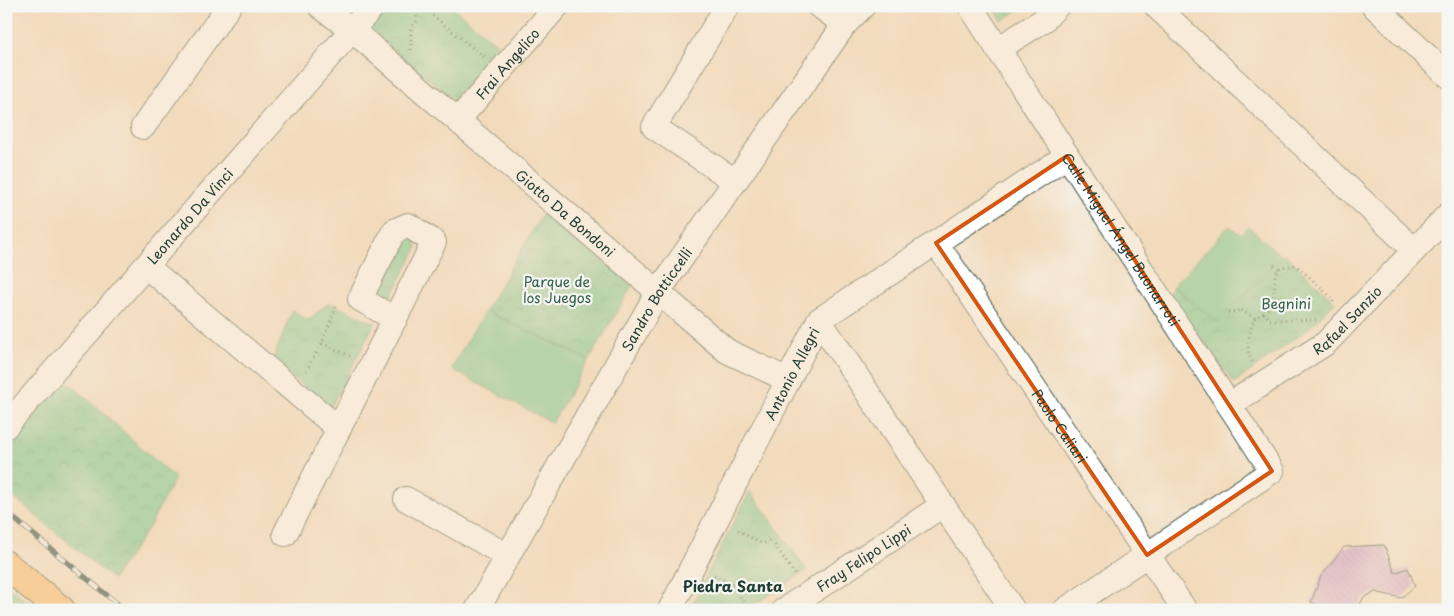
<svg xmlns="http://www.w3.org/2000/svg" width="1454" height="616" font-family="'Playpen Sans',sans-serif">
  <style>
    .grass { fill: url(#grass-tufts); stroke: #478362 }
    .park { fill: url(#park-crowns); stroke: #478362 }
    .pitch { fill: #6fc990; stroke: #478362 }
    .building { fill: url(#building-back-hatch) }
    .lines { fill: none; stroke-linecap: round; stroke-linejoin: round }
    .minor-casing { stroke: #3f5548; stroke-width: 26 }
    .major-casing { stroke: #3f5548; stroke-width: 30 }
    .path { stroke: #3f5548; stroke-width: 3; stroke-dasharray: 1 4; stroke-linecap: butt }
    .minor { stroke: #fff; stroke-width: 24 }
    .major { stroke: #fcbd6f; stroke-width: 28 }
    .rail-casing { stroke: #1f3d34; stroke-width: 5.5 }
    .rail { stroke: #f6f6f2; stroke-width: 4; stroke-dasharray: 11; stroke-linecap: butt }
    .marked { fill: none; stroke: #d45610; stroke-width: 4; stroke-linejoin: round }
    .labels { text-anchor: middle; dominant-baseline: central; stroke-width: 4.5; stroke-linejoin: round; paint-order: stroke }
    .street-label { font-size: 14px; fill: #1f3d34; stroke: #f6f6f2 }
    .park-label { font-size: 14px; fill: #33604b; stroke: #f6f6f2 }
    .neighbourhood-label { font-size: 15px; font-weight: bold; fill: #1f3d34; stroke: #f6f6f2 }
  </style>
  <defs>
    <pattern id="grass-tufts" width="24" height="20" patternUnits="userSpaceOnUse" patternTransform="scale(1.25)"><rect width="24" height="20" fill="#6fc990"/><path d="M3 7l-1-3M5 7V3M7 7l1-3M15 17l-1-3M17 17v-4M19 17l1-3" fill="none" stroke="#5ba476"/></pattern>
    <pattern id="park-crowns" width="20" height="18" patternUnits="userSpaceOnUse" patternTransform="scale(1.25)"><rect width="20" height="18" fill="#6fc990"/><path d="M2 6a3 3 0 1 1 6 0M12 15a3 3 0 1 1 6 0" fill="none" stroke="#5ba476"/></pattern>
    <pattern id="building-back-hatch" width="6" height="6" patternUnits="userSpaceOnUse" patternTransform="scale(1.25)"><rect width="6" height="6" fill="#cc99d4"/><path d="M-1 5l2 2M0 0l6 6M5-1l2 2" fill="none" stroke="#a57ead"/></pattern>
  </defs>
  <rect width="100%" height="100%" fill="#f6f6f2"/>
  <filter id="ink" filterUnits="userSpaceOnUse"><feTurbulence type="fractalNoise" baseFrequency=".02" numOctaves="2"/><feDisplacementMap in="SourceGraphic" scale="10" xChannelSelector="R" yChannelSelector="G"/><feConvolveMatrix kernelMatrix="1 2 1 2 8 2 1 2 1" color-interpolation-filters="sRGB"/></filter>
  <filter id="wash" filterUnits="userSpaceOnUse"><feTurbulence type="fractalNoise" baseFrequency=".0096" numOctaves="4" result="noise"/><feDisplacementMap in="SourceGraphic" scale="20" xChannelSelector="R" yChannelSelector="G"/><feGaussianBlur stdDeviation="1.12" result="paint"/><feColorMatrix in="noise" values="0 0 0 0 0 0 0 0 0 0 0 0 0 0 0 0 0 1.4 0 .05"/><feComposite in="paint" operator="in"/></filter>
  <g filter="url(#wash)">
    <rect width="100%" height="100%" fill="#f2dbbc"/>
    <path class="grass" d="M6 584 37 610H10L6 607Z"/>
    <path class="park" d="M385 6H451L497 44 454 100 367 27Z
      M992 6H1024L1002 21Z
      M544 211 632 286 589 360 485 311Z
      M409 237 415 240 417 248 392 295 385 296 380 294 377 288 402 240Z
      M1285 254 1335 302 1308 329 1234 383 1178 307 1172 299 1170 292 1173 286 1217 322Z
      M329 303 375 323 331 407 272 362 292 310 308 320Z
      M64 378 175 478 149 527 113 579 6 491V448Z
      M750 491 807 570 746 610H689Z"/>
    <path class="pitch" d="M1229 226 1240 234 1248 226 1282 257 1217 322 1173 286Z
      M485 311 589 360 552 423 451 369Z"/>
    <g id="blocks">
      <path class="building" d="M1384 545 1395 573 1408 568 1415 586 1401 598 1375 592 1363 598 1358 610H1332L1311 602 1321 576 1344 547Z"/>
    </g>
  </g>
  <g filter="url(#ink)">
    <use href="#blocks" fill-opacity="0" stroke="#3f5548" stroke-width="1"/>
    <g class="lines">
      <g class="minor-casing">
        <g id="minor">
          <path id="s1" d="M320 6 352 30 727 351 788 380"/>
          <path d="M727 6 654 127 735 181"/>
          <path d="M819 6 845 24"/>
          <path id="s2" d="M970 6 1272 471 1065 610"/>
          <path d="M1156 6 1414 250"/>
          <path d="M1374 6 1448 76"/>
          <path d="M998 49 1044 20 1057 6"/>
          <path id="s3" d="M458 120 557 6"/>
          <path d="M143 127 229 6"/>
          <path id="s4" d="M936 243 1185 610"/>
          <path d="M146 266 339 429"/>
          <path d="M819 320 1013 610"/>
          <path id="s5" d="M1229 405 1326 343 1448 215"/>
          <path id="s6" d="M6 426 373 6"/>
          <path d="M406 499 508 556"/>
          <path d="M285 534C335 437 385 340 434 242L408 225 394 231 360 299 395 319"/>
          <path id="s7" d="M477 610 658 292 845 24 863 6"/>
          <path id="s8" d="M670 610 819 320 1067 156"/>
          <path id="s9" d="M784 610 943 505"/>
        </g>
      </g>
      <g class="major-casing">
        <path id="major" d="M6 565 61 610"/>
      </g>
      <path class="path" d="M421 6 484 57
        M411 50V28L417 21 416 6
        M1274 265 1279 269
        M1228 312H1237L1239 309 1255 318 1264 313
        M1316 320H1270L1264 313 1274 301 1275 274 1281 267 1296 265 1334 300 1333 302
        M322 343 352 357
        M1252 362C1245 351 1249 329 1255 318
        M306 371 322 343 337 304
        M738 530 763 544 771 539 795 575
        M714 575 733 585 749 610"/>
      <use href="#minor" class="minor"/>
      <use href="#major" class="major"/>
      <g class="rail-casing">
        <path id="rail" d="M6 512 125 610"/>
      </g>
      <use href="#rail" class="rail"/>
    </g>
  </g>
  <path d="M0 0H1454V616H0ZM1067 156 1272 471 1147 555 936 243Z" fill="#f2dbbc" fill-opacity=".55" fill-rule="evenodd"/>
  <path class="marked" d="M1067 156 1272 471 1147 555 936 243Z"/>
  <g class="labels">
    <g class="street-label">
      <text stroke="none"><textPath href="#s3" startOffset="75">Frai Angelico</textPath></text>
      <text stroke="none"><textPath href="#s1" startOffset="321">Giotto Da Bondoni</textPath></text>
      <text stroke="none"><textPath href="#s6" startOffset="279">Leonardo Da Vinci</textPath></text>
      <text stroke="none"><textPath href="#s2" startOffset="278">Calle Miguel Ángel Buonarroti</textPath></text>
      <text stroke="none"><textPath href="#s7" startOffset="359">Sandro Botticcelli</textPath></text>
      <text stroke="none"><textPath href="#s5" startOffset="146">Rafael Sanzio</textPath></text>
      <text stroke="none"><textPath href="#s8" startOffset="266">Antonio Allegri</textPath></text>
      <text stroke="none"><textPath href="#s4" startOffset="221">Paolo Caliari</textPath></text>
      <text stroke="none"><textPath href="#s9" startOffset="95">Fray Felipo Lippi</textPath></text>
    </g>
    <g class="park-label">
      <text x="557" y="281">Parque de<tspan x="557" dy="16">los Juegos</tspan></text>
      <text x="1286" y="303">Begnini</text>
    </g>
    <g class="neighbourhood-label">
      <text x="733" y="585">Piedra Santa</text>
    </g>
  </g>
  <rect width="1454" height="616" fill="none" stroke="#f6f6f2" stroke-width="25"/>
</svg>
